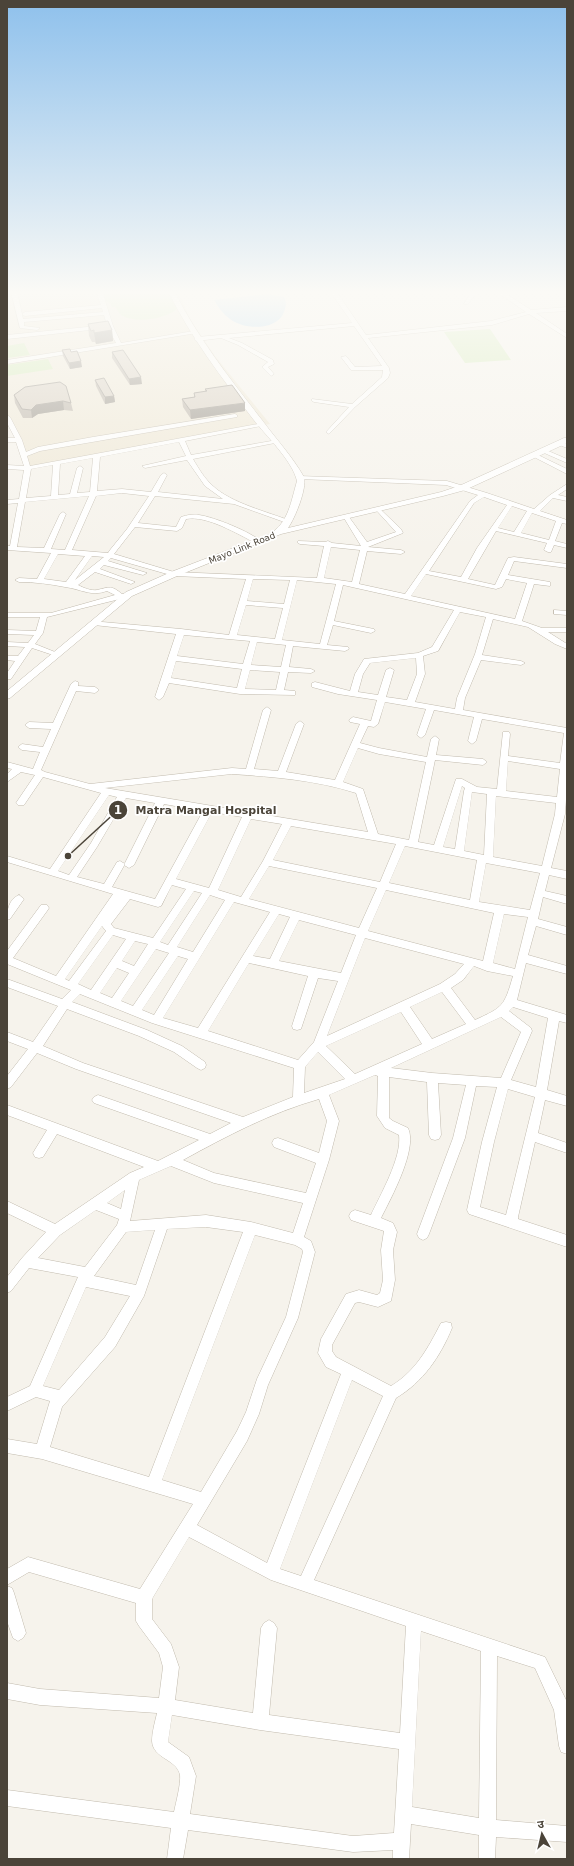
<svg xmlns="http://www.w3.org/2000/svg" width="574" height="1866" font-family="'DejaVu Sans','Noto Sans Devanagari',sans-serif">
  <style>
    .education { fill: #efe8d6 }
    .green { fill: #d2eab5 }
    .water { fill: #a9d4f2 }
    .lines { fill: none; stroke-linecap: round; stroke-linejoin: round }
    .minor-casing { stroke: #c2bbae; stroke-width: 1 }
    .tertiary-casing { stroke: #c2bbae; stroke-width: 1 }
    .minor { fill: #fff; fill-rule: evenodd }
    .tertiary { fill: #fff; fill-rule: evenodd }
    .wall { fill: #bab2a6 }
    .shaded-wall { fill: #979187 }
    .building { fill: #d8cfc1; stroke: #979187 }
    .labels { text-anchor: middle; dominant-baseline: central; stroke-width: 3.5; stroke-linejoin: round; paint-order: stroke }
    .far-street-label { font-size: 9px; fill: #4b4439; stroke: #fff }
    .leader { fill: none; stroke: #4b4439; stroke-width: 1.5 }
    .callout-dot { fill: #4b4439; stroke: #fff; stroke-width: 1.5 }
    .mark-label { font-size: 12px; text-anchor: middle; font-weight: bold; fill: #fff }
    .callout-label { font-size: 11px; text-anchor: middle; font-weight: bold; fill: #4b4439; stroke: #fff; stroke-width: 3.5; stroke-linejoin: round; paint-order: stroke }
  </style>
  <rect width="100%" height="100%" fill="#f6f3ec"/>
  <path class="education" d="M7 291H178L189 317 198 331 215 356 270 424 28 468 7 416Z"/>
  <path class="green" d="M106 291H171L177 306 176 310C163 319 136 324 121 315 119 313 117 309 115 307H112L110 303 106 301 103 295 108 294Z
    M490 329 511 360 465 363 444 332Z
    M24 343 30 355 7 358V346Z
    M48 359 53 369 7 376V365Z"/>
  <path class="water" d="M268 294 284 297C287 303 286 306 284 312 277 331 244 330 230 319 223 314 218 307 214 300Z"/>
  <g class="lines">
    <g class="minor-casing">
      <path id="minor" d="M11 291H17L23 319 103 312 102 308 25 316 22 314 25 312 101 305 96 291H102L113 326 121 343 194 331 197 333 7 364V360L116 343 108 328 7 339V335L107 325 104 315 24 322V326L40 328 37 330 20 328Z
        M330 291H336L366 335 491 321 526 312 495 291H502L531 310 567 307V311L536 313 567 334V338L529 314 492 325 368 338 389 368 390 373 388 378 355 407 329 434 326 432 327 431 349 407 314 402 312 401V399L352 404 382 377 383 370H351L341 357 346 356 355 367 382 366 354 326 229 338 242 343 273 360 274 364 268 367 274 374 271 376 262 367 268 362 238 345 221 338 197 341 194 339 197 337 352 323Z
        M472 291H478L468 304H464Z
        M235 414 237 415V417L40 451 27 456 30 466 263 423 264 424 261 426 185 441 191 455 277 440 278 441 275 443 193 459C199 469 204 478 213 486 231 503 268 512 291 521V523H287L234 504 155 496 138 523 176 527 181 517C187 515 192 514 199 515 214 517 251 532 262 542L256 543C237 534 207 515 186 519L182 528 177 531 135 527 114 554 174 572 317 578 324 546 300 544 298 543V541L325 542 328 541 332 543 361 546 344 518 347 516 349 517 367 542 396 532 377 511 376 510 379 508 401 529 403 533 368 547 401 550 405 552 401 554 367 551 359 584 405 594 470 501 478 495 446 485 300 479 298 478V476L447 481 487 493 534 509 550 495 567 484V489L558 495 567 497V501L553 498 540 511 567 520V524L562 523 555 541 567 544V548L554 545 551 552H548L544 550 547 543 496 531 468 579 495 585 508 558 514 557 567 564V568L514 561 508 575 550 582V586L534 584 522 621 542 628H567V632H548L567 644V649L555 644 528 627 493 619 482 655 521 661 525 663 521 665 481 660 465 698 463 710 567 728V785L565 814 551 868 567 871V879L549 875 545 891 567 896V904L543 897 538 919 567 927V935L536 926 528 955 567 966V974L526 963 517 1000 567 1015V1023L559 1021 547 1090 567 1096V1106L545 1100 538 1133 567 1143V1153L535 1142 518 1217V1219L567 1235V1247L469 1214 467 1210 482 1142 497 1087 476 1086 465 1138 429 1234 427 1238 423 1240 419 1238 417 1234 453 1138 466 1085 438 1083 441 1135 439 1139 435 1140 431 1139 429 1135 427 1082 389 1077V1118L393 1121 408 1128C418 1149 391 1198 381 1218L393 1223 397 1232 393 1250 395 1280 391 1301 378 1307 359 1302 355 1303 332 1345V1351L336 1357 391 1386C416 1371 428 1348 441 1323L446 1322 451 1323 452 1328C440 1357 423 1382 396 1398L314 1580 545 1657 567 1702V1754L561 1752 559 1746 554 1710 535 1668 497 1656 496 1820 567 1826V1842L496 1837 495 1859H479V1835L411 1824 409 1859H393V1850L353 1852 188 1830 183 1859H167L171 1828 7 1806V1790L174 1812C176 1802 181 1784 180 1775 177 1759 153 1759 152 1741 152 1732 155 1722 157 1713L40 1705 7 1699V1683L40 1689 159 1698 163 1667 159 1653 139 1626 136 1621V1603L29 1572 7 1585V1569L28 1557 140 1589 193 1504 42 1459 7 1453V1439L37 1444 50 1401 36 1397 7 1411V1397L30 1386 78 1277 29 1268 11 1291 7 1293V1277L22 1258 46 1232 7 1213V1201L55 1224 130 1173 144 1167 57 1134 43 1157 39 1158 35 1157 33 1153 47 1130 7 1115V1105L158 1161 199 1140 94 1103 92 1100 94 1097 98 1095 210 1134 231 1123 76 1069 37 1053 11 1087 7 1089V1076L28 1049 7 1041V1032L33 1042 58 1006 7 987V979L62 999 71 990 7 964V951L41 905H47L49 908 47 911 13 958 56 976 113 894 7 862V856L50 869 101 793 43 777 24 805H18L16 803 35 775 21 772 7 782V774L12 769 7 768V762L33 769 40 752 22 750 18 747 22 744 43 747 51 729 29 728 25 725 29 722 53 723 71 684 75 681 78 682V686L95 687 99 690 95 693 76 691 41 770 45 772 90 784 232 768 246 769 263 710 267 707 271 710 254 769 278 771 296 724 300 721 304 724 286 772 335 780 360 724 350 722 349 720 353 717 371 721 377 700 338 694 312 687V683L315 682 350 691 355 674 364 659 418 653 432 647 454 610 343 585 334 621 374 629 375 631 371 633 333 625 327 645 348 647 349 649 345 651 293 646 289 667 311 669 315 671 311 673 288 672 284 690 295 691V695L240 694 169 683 163 697 159 700 155 697 176 634 94 625H91V621L181 629 229 635 246 579 174 576 111 558 108 561 147 573 143 575 104 565 100 569 135 582 131 584 95 572 78 585C84 588 91 591 97 590 110 587 111 585 122 594L132 592V596L47 617 43 633 35 644 60 654 56 656 32 648 11 679H7V673L15 661 7 660V656H18L25 647 7 646V642L28 643 34 635 7 634V630L36 631 40 617H7V613H51L115 595 107 591C91 597 81 589 65 587 50 584 35 582 19 582L15 580 19 578 37 579 51 553 7 550V546H10L18 503 7 504V500L19 499 24 470 7 469V465L24 466 16 442H7V438H15L7 423V415L10 417 22 440 26 452 38 447 93 437ZM179 442 186 456 142 466 145 468 187 460 205 486 223 499 158 492 167 475 164 473 161 475 151 492 122 489 97 491 100 457ZM93 458 90 492 77 493 83 468 80 466 77 468 70 494 58 495 60 464ZM53 465 51 496 26 498 31 469ZM122 493 149 496 127 529 110 550 108 553 72 550 96 496ZM89 496 65 550 51 549 66 514 63 512 60 514 44 548 17 547 25 502ZM484 497 507 505 477 548 461 577 429 571 474 503ZM512 506 527 511 514 532 498 528ZM532 513 556 521 549 540 521 533ZM331 547 360 550 352 582 324 578ZM58 554 85 556 66 582 44 579ZM92 556 104 557 75 580ZM426 574 496 589 502 587 506 579 527 583 515 619 411 596ZM253 579 290 580 284 604 247 601ZM297 580 336 584 320 644 282 640ZM246 605 283 608 275 639 237 635ZM460 612 486 617 475 654 457 698 455 709 415 702 425 674 423 656 438 651ZM184 635 250 641 243 664 177 656ZM257 642 286 645 281 667 251 665ZM416 658 417 674 407 700 386 697 394 670 390 668 386 670 378 695 358 692 363 674 370 663ZM176 661 242 669 237 688 171 678ZM250 670 280 672 276 690 245 689ZM385 702 426 709 417 735 421 738 425 735 434 710 474 717 468 741 472 744 476 741 482 719 564 733 560 763 508 756 510 734 509 732H503L497 789 477 787 462 779H456L434 845 418 842 435 760 483 765 487 762 483 759 436 755 439 739 435 736 431 739 427 757 379 748 360 743 368 726 374 727 378 724ZM358 748 379 754 426 762 409 840 378 834 363 789 343 782ZM508 761 560 769 557 797 506 791ZM232 774C274 777 316 780 356 793L368 832 105 788ZM462 786 465 788 464 791 455 849 443 847ZM472 792 487 794 484 855 464 851ZM109 795 117 797 91 843 69 875 58 871ZM496 796 556 803 555 814 542 866 493 857ZM126 798 155 803 124 865 129 868 134 865 164 804 203 811 155 899 112 887 125 864 120 861 117 862 104 884 77 877 97 847ZM212 812 242 817 209 888 176 879ZM251 819 282 824 263 861 241 897 218 890ZM291 826 396 844 380 882 273 860ZM405 846 477 860 470 900 389 883ZM486 863 540 873 530 910 479 902ZM269 866 377 888 359 928 249 899ZM172 885 186 889 153 938 114 928 111 924 130 899 158 907 161 906ZM386 890 494 913 483 961 368 931ZM194 891 202 893 168 945 160 942ZM210 895 225 900 193 952 177 947ZM234 902 270 912 198 1028 163 1018ZM279 914 290 917 270 959 253 956ZM504 914 528 917 515 969 493 963ZM299 920 356 935 341 973 279 961ZM102 926 106 931 69 981 65 979ZM113 935 126 939 91 990 78 984ZM365 938 464 964 455 974 440 984 327 1036ZM135 941 148 944 134 966 122 961ZM156 949 169 953 133 1006 121 1001ZM178 956 188 959 154 1015 142 1010ZM249 963 308 976 292 1026 293 1029 297 1030 301 1029 318 978 338 981 314 1042 298 1060 208 1031ZM474 966 487 971 513 976C504 1007 503 1007 475 1020L451 988 463 980ZM117 968 129 973 112 998 100 993ZM442 992 466 1024 432 1039 410 1007ZM80 994 152 1023 294 1068 293 1097 243 1117 83 1063 43 1046 67 1009 139 1036 174 1052 197 1068 201 1070 205 1068 206 1065 205 1062 182 1046 147 1030 72 1002ZM513 1007 548 1018 536 1087 511 1080 532 1031 531 1028 509 1011ZM401 1012 422 1044 355 1074 326 1046ZM501 1017 521 1032 501 1078 432 1073 391 1068ZM318 1052 345 1079 304 1093 305 1067ZM375 1075 378 1076 377 1116 385 1128 399 1135C402 1158 380 1195 371 1215L355 1210 351 1212 349 1216 351 1220 384 1231 381 1250 383 1280 380 1293 377 1295 359 1290 346 1294 321 1339 318 1353 326 1367 341 1374 267 1563 197 1525 247 1441 259 1414 268 1385 298 1318 315 1252 311 1241 304 1237 329 1160 339 1121 329 1095ZM508 1089 535 1097 506 1215 480 1207 494 1142ZM319 1099 327 1121 319 1153 278 1138 274 1139 272 1143 274 1147 316 1163 306 1193 214 1173 183 1160C227 1136 270 1113 319 1099ZM171 1166 214 1183 303 1203 293 1233 251 1222 206 1215 130 1221 139 1180ZM125 1190 121 1209 107 1203ZM96 1210 119 1219 117 1225 85 1267 38 1258 60 1235ZM206 1227 243 1232 149 1477 50 1447 62 1407 115 1347 144 1296 167 1229ZM155 1230 136 1285 94 1276 126 1232ZM255 1235 295 1245 302 1249 303 1252 286 1317 257 1379 246 1412 237 1431 201 1492 162 1480ZM86 1287 130 1296 105 1337 59 1390 43 1386ZM352 1380 383 1396 301 1576 280 1569ZM189 1537 271 1580 406 1626 400 1733 269 1715 277 1628 274 1623 269 1620 264 1623 261 1628 253 1713 175 1700 179 1667 171 1644 152 1619V1599ZM421 1631 481 1651 479 1818 412 1807ZM172 1715 260 1730 399 1749 394 1833 353 1836 190 1814 196 1776 189 1757 168 1742Z
        M560 442 567 444V448L557 444Z
        M542 450H546L567 459V463L542 452Z
        M532 454H536L567 469V474L532 456Z
        M554 610 567 611V615L554 614Z
        M19 895 24 899 10 919 7 920C7 910 9 899 19 895Z
        M7 1586 12 1588 14 1593 26 1633 23 1638 18 1641 13 1638 7 1621Z"/>
    </g>
    <g class="tertiary-casing">
      <path id="tertiary" d="M168 291H174C198 338 230 379 262 420 276 439 292 456 304 477 307 489 295 518 288 528L441 492 459 486 564 438H567V443L465 490 443 496 281 534 177 576 132 596 10 698 7 699V691L126 592 171 572 270 534C289 522 291 501 297 481 292 460 266 436 253 419 222 378 191 338 168 291Z"/>
    </g>
    <use href="#minor" class="minor"/>
    <use href="#tertiary" class="tertiary"/>
  </g>
  <path class="wall" d="M88 324 112 330 113 341 96 344 95 342H92L89 336Z
    M62 350 71 352 82 367 70 369 63 356Z
    M112 352 142 384 130 385 112 358Z
    M95 380 114 396 115 402 105 404 96 386Z
    M25 387 71 403 73 411 64 410 38 414 32 418H23L15 403 14 395Z
    M205 389 245 411 191 419 183 407 182 399 194 397V393L205 392Z"/>
  <path class="shaded-wall" d="M112 330 113 341 96 344 94 333Z
    M81 361 82 367 70 369 69 363Z
    M141 377 142 384 130 385 129 379Z
    M114 396 115 402 105 404V397Z
    M63 401 64 410 38 414 32 418 31 410 36 405Z
    M245 403V411L191 419 190 410Z"/>
  <path class="building" d="M108 321 112 330 94 333V330L91 331 88 324Z
    M70 349 71 352 77 351 81 361 69 363 62 350Z
    M123 350 141 377 129 379 112 352Z
    M104 378 114 396 105 397 95 380Z
    M60 382 66 386 71 403 63 401 36 405 31 410 22 409 14 395 25 387Z
    M232 385 245 403 190 410 182 399 195 397 194 393 207 391 205 389Z"/>
  <linearGradient id="sky" x2="0" y2="1"><stop stop-color="#8fc1ec"/><stop offset="0.53" stop-color="#fbfaf6"/><stop offset="1" stop-color="#fbfaf6" stop-opacity="0"/></linearGradient>
  <rect width="574" height="552" fill="url(#sky)"/>
  <g class="labels">
    <g class="far-street-label">
      <text transform="translate(242 548) rotate(-22)">Mayo Link Road</text>
    </g>
  </g>
  <path class="leader" d="M68 856L118 810"/>
  <g class="callout-dot">
    <circle cx="68" cy="856" r="4"/>
    <circle cx="118" cy="810" r="10"/>
  </g>
  <g class="mark-label">
    <text x="118" y="814">1</text>
  </g>
  <g class="callout-label">
    <text x="206" y="814">Matra Mangal Hospital</text>
  </g>
  <rect width="574" height="1866" fill="none" stroke="#4b4439" stroke-width="16"/>
  <g transform="translate(542 1834) rotate(352)" stroke="#ffffff" stroke-width="3" paint-order="stroke">
  <path d="M0-3L7 15L0 10L-7 15Z" fill="#4b4439"/>
  <text y="-6" font-size="11" font-weight="bold" text-anchor="middle" fill="#4b4439">उ</text>
  </g>
</svg>
